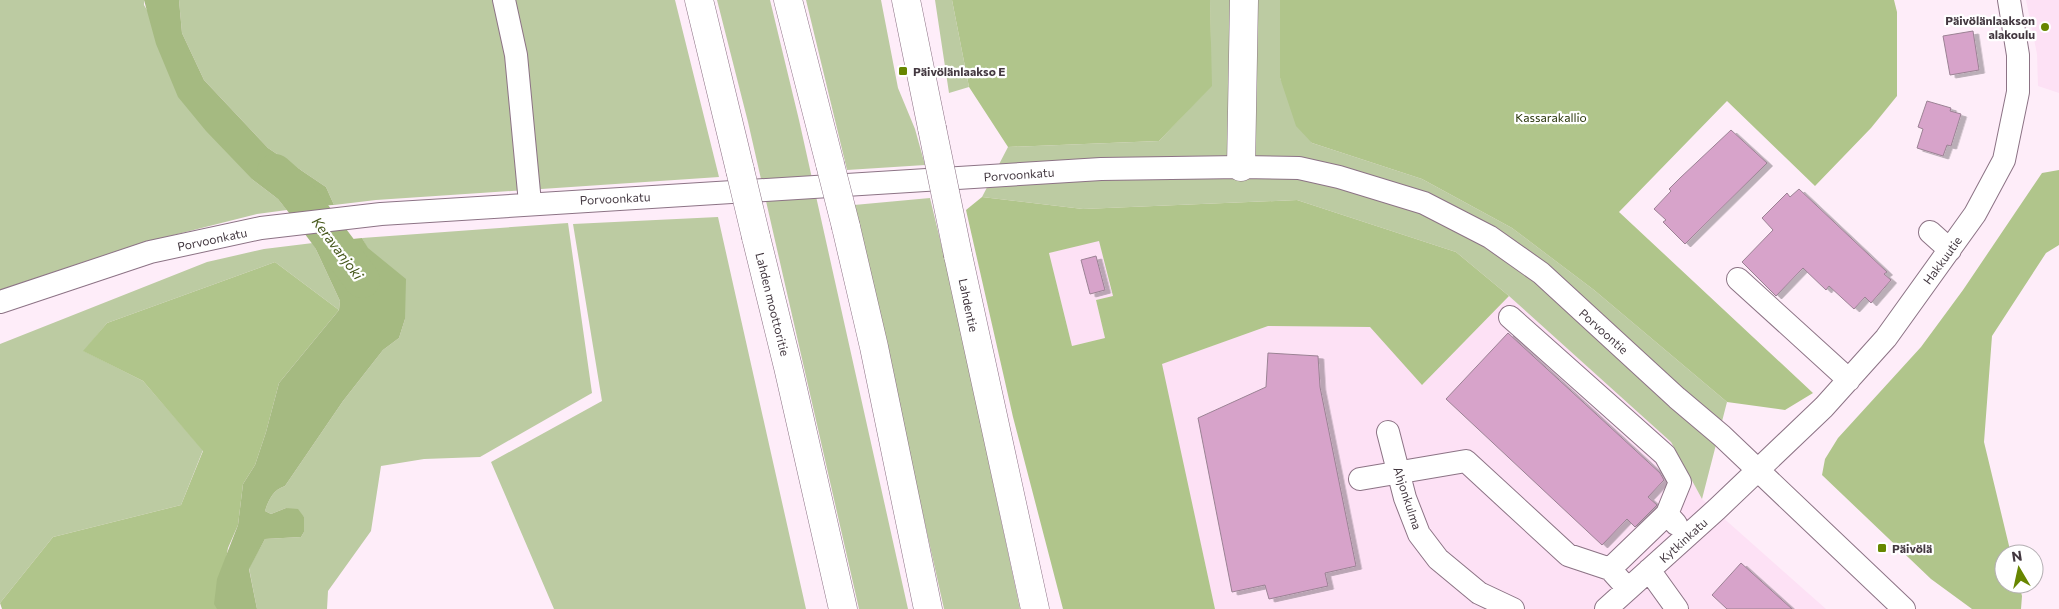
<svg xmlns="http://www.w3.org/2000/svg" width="2059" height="609" font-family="Commissioner,sans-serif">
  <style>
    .built { fill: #fde1f5 }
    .green { fill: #bccba2 }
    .forest { fill: #b0c58b; fill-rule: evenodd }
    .water { fill: #a5ba81 }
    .pier { fill: #feedf9 }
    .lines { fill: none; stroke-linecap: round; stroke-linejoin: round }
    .river { stroke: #a5ba81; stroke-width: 36 }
    .building { fill: #d7a3ca; stroke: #9b8294; filter: url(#shadow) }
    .minor-casing { stroke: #8c7385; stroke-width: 24 }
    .major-casing { stroke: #8c7385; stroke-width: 29 }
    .highway-casing { stroke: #8c7385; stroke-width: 29 }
    .minor { stroke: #fff; stroke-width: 22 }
    .major { stroke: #fff; stroke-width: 28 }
    .highway { stroke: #fff; stroke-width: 28 }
    .major-bridge-casing { stroke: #8c7385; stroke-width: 29; stroke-linecap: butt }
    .highway-bridge-casing { stroke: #8c7385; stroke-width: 29; stroke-linecap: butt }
    .major-bridge { stroke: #fff; stroke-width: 28 }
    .highway-bridge { stroke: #fff; stroke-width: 28 }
    .poi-dot { fill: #678600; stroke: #fff; stroke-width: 2 }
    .labels { text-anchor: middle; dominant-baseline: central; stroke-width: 4.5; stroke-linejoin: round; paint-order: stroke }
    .poi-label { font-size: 12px; font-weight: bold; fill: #433840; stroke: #fff; text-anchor: start }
    .park-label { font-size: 12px; fill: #283509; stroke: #fff }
    .street-label { font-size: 12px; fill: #433840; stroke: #fff }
    .water-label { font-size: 14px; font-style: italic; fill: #46581b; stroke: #fff }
  </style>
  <defs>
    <filter id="shadow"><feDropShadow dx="5.5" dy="3" stdDeviation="0" flood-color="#0004"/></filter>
  </defs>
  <rect width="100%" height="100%" fill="#feedf9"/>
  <path class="built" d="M2026 0H2059V93L2038 86 2037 54Z
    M1099 240 1113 296 1096 300 1105 338 1072 346 1049 253Z
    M1509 296 1671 442 1702 499 1826 609H1215L1161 364 1268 326 1370 327 1423 384Z"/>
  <path class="green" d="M0 0H144V5L253 180 278 199 287 210 257 214 138 244 0 290Z
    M179 0H675L719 177 376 200 334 205 326 187 268 148 204 80 182 33Z
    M717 0H770L799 120 908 609H859L748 122Z
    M806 0H881L898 88 915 129 925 165 847 170Z
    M935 0H952L969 87 949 93Z
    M1210 0H1280V78L1312 143 1422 179 1512 228 1594 290 1727 402 1702 499 1671 442 1509 296 1456 252 1297 200 1083 209 982 197 1008 147 1159 141 1211 86Z
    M930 198 951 285 1020 609H944L854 205Z
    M718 217 806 609H554L491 462 602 401 573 224Z
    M568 223 592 393 480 457 424 459 381 466 371 531 328 591 327 609H257L249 568 265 539 301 537 304 532V517L286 508 271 514 265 511C269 499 273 490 285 486L343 401 383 350 399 338 405 319 362 238Z
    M313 243 340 301 339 310 275 262 107 323 84 351 143 381 203 450 181 505 53 537 0 603V344L207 262 264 249Z"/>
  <path class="forest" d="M952 0H1210L1212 86 1159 141 1008 147 969 87Z
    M1280 0H1894L1897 12V96L1871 128 1815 186 1727 101 1619 212 1813 393 1785 410 1727 402 1594 290 1512 228 1422 179 1312 143 1296 126 1280 78Z
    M2059 170V245L2046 253 1992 336 1984 442 2011 554H2004V584H2019L2022 596 2021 609H1972L1931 579 1822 475 1825 459 1838 438 1921 347 1963 290 2042 173Z
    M982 197 1083 209 1297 200 1456 252 1509 296 1422 385 1370 327 1268 326 1162 364 1215 609H1063L1013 417 966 210ZM1099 241 1113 296 1096 300 1105 338 1072 346 1049 253Z
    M275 262 339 310 279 383 266 432 255 465 243 484 238 525 228 548 217 609H2L0 603 53 537 181 505 203 451 143 381 83 351 107 323Z"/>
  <path class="water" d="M144 0H179L182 33 204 80 268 148 326 187 334 205 287 210 278 199 253 180 206 131 178 97 156 44Z
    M362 238 368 248 406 279 405 319 399 338 383 350 343 401 285 486C273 490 269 499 265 511L271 514 286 508 298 509 304 517V532L301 537 265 539 249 569 257 609H217L214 604 217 579 238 525 243 484 255 465 266 432 279 383 339 310 340 301 313 243Z"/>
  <path class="pier" d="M334 205H336L334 208 287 213 284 211Z
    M362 235 365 237 310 243 313 240Z"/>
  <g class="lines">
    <path class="river" d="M275 172 292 187 362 280"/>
  </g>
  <path class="building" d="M1973 31 1979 70 1950 75 1943 36Z
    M1927 101 1951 108 1950 111 1961 114 1951 146 1947 145 1943 156 1917 148 1923 129 1918 127Z
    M1731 130 1767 163 1685 244 1663 222 1666 220 1654 209 1671 191 1669 189 1680 178Z
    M1799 189 1887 272 1884 274 1891 280 1871 303 1865 297 1854 309 1829 286 1826 290 1803 268 1776 296 1742 262 1773 230 1762 218 1787 193 1790 197Z
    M1096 256 1105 290 1090 294 1081 260Z
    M1508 333 1660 473 1664 480 1648 497 1657 505 1635 527 1627 519 1602 545 1446 399Z
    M1268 353 1318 356 1320 387 1356 566 1325 573 1328 586 1269 599 1265 585 1232 592 1198 418 1266 387Z
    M1741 563 1792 609H1727L1712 595Z"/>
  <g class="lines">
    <g class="minor-casing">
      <path id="minor" d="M504 0 516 55 530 203
        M1930 232 1950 250
        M1738 279 1849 380
        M0 302 150 252 261 228 381 214 1101 169 1241 167 1299 168 1339 177 1424 203 1490 237 1541 273 1677 398 1722 436 1904 609
        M1510 317 1665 455 1680 482 1667 514
        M1388 432 1405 498 1419 534 1438 559 1479 593 1513 609
        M1360 479 1466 461 1568 555 1610 569 1628 589
        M1610 569 1667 514 1676 524
        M1649 570 1677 609
        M1606 609 1717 509 1824 407 1886 338 1975 214 2004 160 2018 92V55L2009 0"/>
    </g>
    <g class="major-casing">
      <path id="major" d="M906 0 932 128
        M1241 167 1244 0
        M958 255 1035 609"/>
    </g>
    <g class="highway-casing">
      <path id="highway" d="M699 0 740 170
        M788 0 830 164
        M846 227 874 347 928 609
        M756 237 788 367 843 609"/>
    </g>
    <use href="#minor" class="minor"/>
    <use href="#major" class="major"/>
    <use href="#highway" class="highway"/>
    <g class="major-bridge-casing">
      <path id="major-bridge" d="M932 128 958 255"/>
    </g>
    <g class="highway-bridge-casing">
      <path id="highway-bridge" d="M830 164 846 227
        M740 170 756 237"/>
    </g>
    <use href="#major-bridge" class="major-bridge"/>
    <use href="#highway-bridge" class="highway-bridge"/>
  </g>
  <g class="poi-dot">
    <circle cx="2045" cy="27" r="5"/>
    <rect x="898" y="66" width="10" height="10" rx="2.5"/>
    <rect x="1877" y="543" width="10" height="10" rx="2.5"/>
  </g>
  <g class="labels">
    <g class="poi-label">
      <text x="2035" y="20" text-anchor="end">Päivölänlaakson<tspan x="2035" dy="14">alakoulu</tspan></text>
      <text x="913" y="71">Päivölänlaakso E</text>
      <text x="1892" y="548">Päivölä</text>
    </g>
    <g class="park-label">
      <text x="1551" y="117">Kassarakallio</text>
    </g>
    <g class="street-label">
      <text transform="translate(1019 174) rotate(-4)">Porvoonkatu</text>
      <text transform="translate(615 198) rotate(-3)">Porvoonkatu</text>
      <text transform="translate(212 239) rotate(-12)">Porvoonkatu</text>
      <text transform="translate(1942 260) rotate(-54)">Hakkuutie</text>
      <text transform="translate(773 304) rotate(76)">Lahden moottoritie</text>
      <text transform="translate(969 305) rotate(78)">Lahdentie</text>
      <text transform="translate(1604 331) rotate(42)">Porvoontie</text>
      <text transform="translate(1408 498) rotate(72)">Ahjonkulma</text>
      <text transform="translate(1683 540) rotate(-42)">Kytkinkatu</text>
    </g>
    <g class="water-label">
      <text transform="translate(338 248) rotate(53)">Keravanjoki</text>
    </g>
  </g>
  <g transform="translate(2019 569) rotate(351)"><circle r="24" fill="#ffffff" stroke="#b4afb3"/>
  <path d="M0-4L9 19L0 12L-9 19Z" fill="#678600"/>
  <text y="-8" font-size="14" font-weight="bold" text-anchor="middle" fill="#433840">N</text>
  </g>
</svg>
